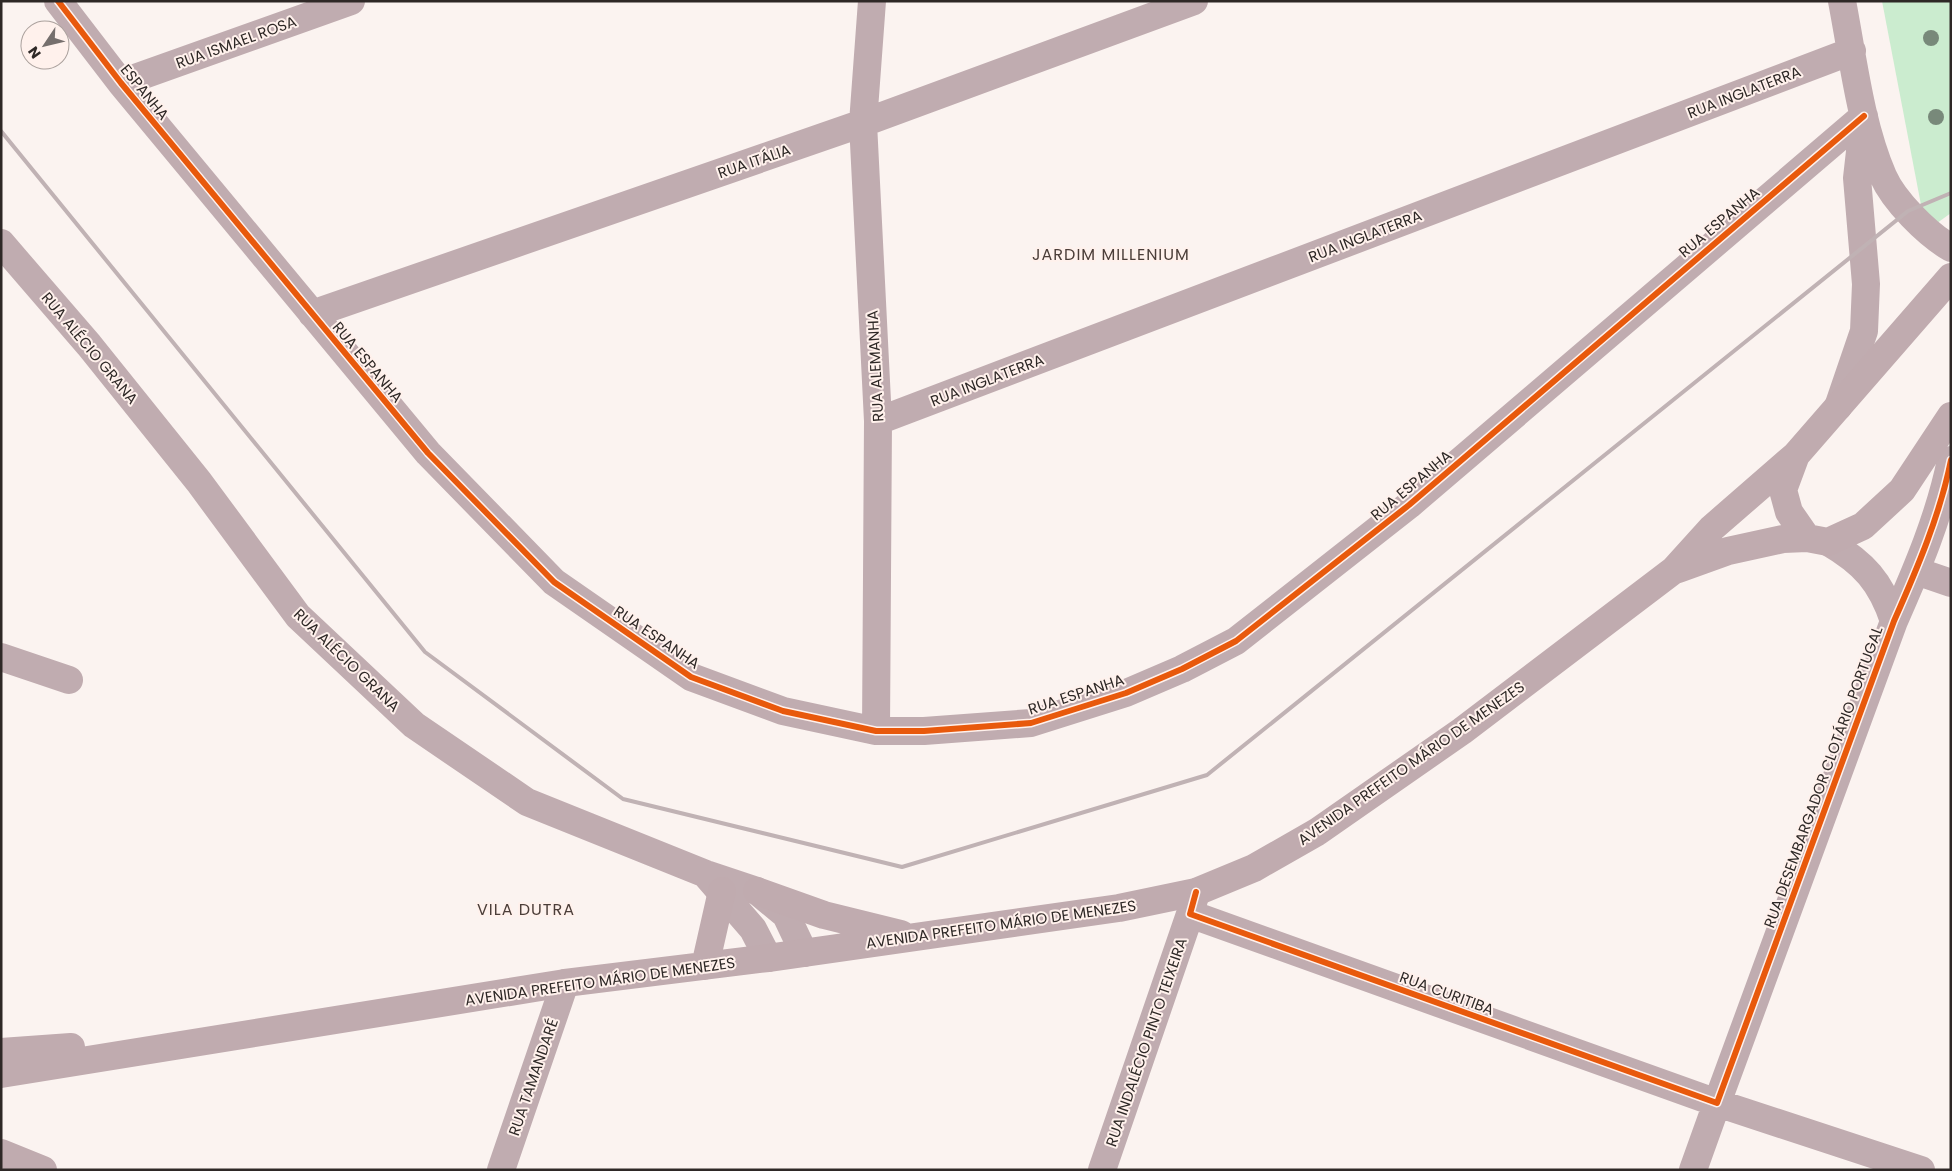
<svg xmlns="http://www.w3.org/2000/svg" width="1952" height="1171" font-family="Poppins,sans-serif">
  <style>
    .green { fill: #cbeccf }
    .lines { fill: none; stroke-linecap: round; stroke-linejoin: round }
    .minor { stroke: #c0acb0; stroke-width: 28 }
    .major { stroke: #c0abaf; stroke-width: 28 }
    .rail { stroke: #c0b2b4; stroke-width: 4 }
    .cycleway-casing { stroke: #fff1ec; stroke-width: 9 }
    .cycleway { stroke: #e8590c; stroke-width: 6 }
    .tree { fill: #78897a }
    .labels { text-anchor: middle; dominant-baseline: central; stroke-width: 4; stroke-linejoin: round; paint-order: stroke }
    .street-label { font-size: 15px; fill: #2e2826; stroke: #fff1ec }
    .neighbourhood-label { font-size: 16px; letter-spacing: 1px; fill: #4b3e39; stroke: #fff1ec }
  </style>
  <rect width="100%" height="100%" fill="#fbf3f0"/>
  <path class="green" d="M1882 1H1951V213L1926 231Z"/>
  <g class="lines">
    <path class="minor" d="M58 1 121 83 428 453 554 582 691 677 783 711 876 731H924L1031 723 1126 693 1182 669 1236 641 1409 505 1864 116
      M872 1 863 123 878 421 876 731
      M1842 1C1853 58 1860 123 1883 176 1894 201 1927 234 1951 248
      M121 83 351 1
      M1 243 89 345 199 482 298 616 414 725 527 802 706 874 757 891 786 915 804 953
      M312 314 863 123 1194 1
      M1838 407 1864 331 1866 284 1857 178 1864 116
      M878 421 1852 51
      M1828 542C1864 563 1881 582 1894 621
      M1916 571 1951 583
      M1 657 69 680
      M708 877 753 929 768 958
      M1196 892 1190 914 1717 1103 1894 621C1917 569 1940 515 1951 460
      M501 1170 565 983
      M1102 1170 1190 914
      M1693 1170 1717 1103 1921 1170"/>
    <path class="major" d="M1807 538 1789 512 1783 490 1796 455 1951 277
      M1678 569 1728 551 1783 539 1807 538 1828 542 1863 526 1902 490 1951 416
      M757 891 824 915 901 934
      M705 966 722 891
      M1 1052 71 1047
      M1 1074 565 983 768 958 1119 908 1196 892 1254 868 1317 832 1462 731 1674 570 1712 528 1796 455
      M1 1153 43 1170"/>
    <path class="rail" d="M1 131 425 652 623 799 902 867 1207 775 1908 211 1951 193"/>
    <g class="cycleway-casing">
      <path id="cycleway" d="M58 1 121 83 428 453 554 582 691 677 783 711 876 731H924L1031 723 1126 693 1182 669 1236 641 1409 505 1864 116
        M1196 892 1190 914 1717 1103 1894 621C1917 569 1940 515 1951 460"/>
    </g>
    <use href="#cycleway" class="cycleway"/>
  </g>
  <g class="tree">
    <circle cx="1931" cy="38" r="8"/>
    <circle cx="1936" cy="117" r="8"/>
  </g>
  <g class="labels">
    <g class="street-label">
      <text transform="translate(236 42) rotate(-20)">RUA ISMAEL ROSA</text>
      <text transform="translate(145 92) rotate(51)">ESPANHA</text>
      <text transform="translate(1744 92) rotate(-21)">RUA INGLATERRA</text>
      <text transform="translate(754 161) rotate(-19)">RUA ITÁLIA</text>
      <text transform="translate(1719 222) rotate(-40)">RUA ESPANHA</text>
      <text transform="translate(1365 236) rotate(-21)">RUA INGLATERRA</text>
      <text transform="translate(90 348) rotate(50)">RUA ALÉCIO GRANA</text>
      <text transform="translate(368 362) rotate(50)">RUA ESPANHA</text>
      <text transform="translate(875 366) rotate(-93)">RUA ALEMANHA</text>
      <text transform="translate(987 380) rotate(-21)">RUA INGLATERRA</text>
      <text transform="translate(1411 485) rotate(-40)">RUA ESPANHA</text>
      <text transform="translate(657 637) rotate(34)">RUA ESPANHA</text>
      <text transform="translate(347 660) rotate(44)">RUA ALÉCIO GRANA</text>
      <text transform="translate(1076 694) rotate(-18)">RUA ESPANHA</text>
      <text transform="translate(1411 763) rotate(-35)">AVENIDA PREFEITO MÁRIO DE MENEZES</text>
      <text transform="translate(1823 777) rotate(-70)">RUA DESEMBARGADOR CLOTÁRIO PORTUGAL</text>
      <text transform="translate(1001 924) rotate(-8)">AVENIDA PREFEITO MÁRIO DE MENEZES</text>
      <text transform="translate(600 981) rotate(-8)">AVENIDA PREFEITO MÁRIO DE MENEZES</text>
      <text transform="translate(1447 993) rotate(20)">RUA CURITIBA</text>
      <text transform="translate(1146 1042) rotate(-71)">RUA INDALÉCIO PINTO TEIXEIRA</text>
      <text transform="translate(533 1077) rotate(-71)">RUA TAMANDARÉ</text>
    </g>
    <g class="neighbourhood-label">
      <text x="1111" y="254">JARDIM MILLENIUM</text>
      <text x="526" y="909">VILA DUTRA</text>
    </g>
  </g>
  <rect width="1952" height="1171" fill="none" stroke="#2e2826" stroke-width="5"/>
  <g transform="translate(45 45) rotate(235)"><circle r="24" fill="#fff1ec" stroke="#aba19d"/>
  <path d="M0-4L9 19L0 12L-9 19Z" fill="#766f6d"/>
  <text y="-8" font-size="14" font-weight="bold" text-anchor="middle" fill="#2e2826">N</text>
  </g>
</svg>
